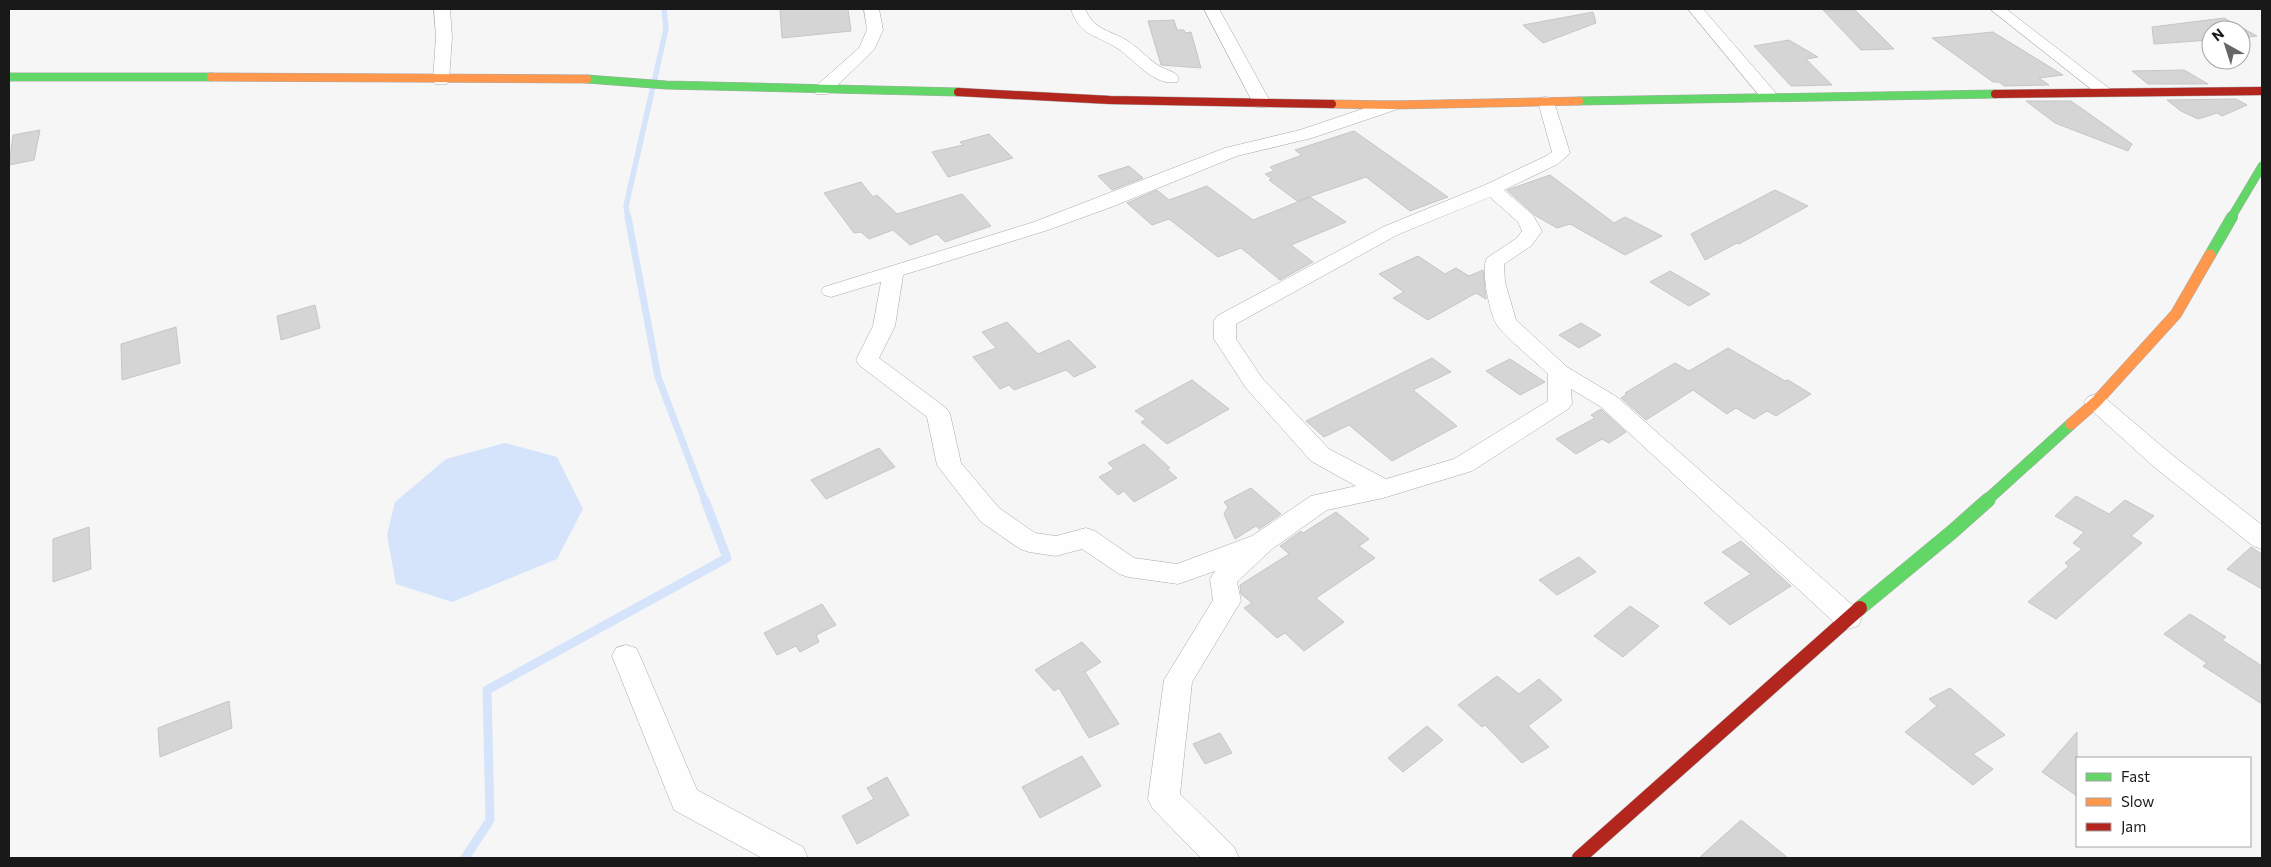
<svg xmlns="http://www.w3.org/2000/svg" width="2271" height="867" font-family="Commissioner,sans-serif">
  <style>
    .water { fill: #d5e4fb }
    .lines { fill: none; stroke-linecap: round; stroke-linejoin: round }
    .stream-far2 { stroke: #d5e4fb; stroke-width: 5.5 }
    .stream-far1 { stroke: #d5e4fb; stroke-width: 7 }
    .stream { stroke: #d5e4fb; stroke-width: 9 }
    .building { fill: #d5d5d5; stroke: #c6c6c7 }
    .street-casing { stroke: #a9a9aa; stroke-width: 1 }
    .fast-far2-casing { stroke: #a9a9aa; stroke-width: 9 }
    .fast-far1-casing { stroke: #a9a9aa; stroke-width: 12 }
    .fast-casing { stroke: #a9a9aa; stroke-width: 15 }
    .slow-far1-casing { stroke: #a9a9aa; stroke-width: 9 }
    .slow-casing { stroke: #a9a9aa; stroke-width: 12 }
    .jam-far1-casing { stroke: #a9a9aa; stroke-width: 9 }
    .jam-casing { stroke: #a9a9aa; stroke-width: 15 }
    .street { fill: #fefefe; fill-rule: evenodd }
    .fast-far2 { stroke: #63d668; stroke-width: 8 }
    .fast-far1 { stroke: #63d668; stroke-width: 11 }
    .fast { stroke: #63d668; stroke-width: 14 }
    .slow-far1 { stroke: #ff974d; stroke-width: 8 }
    .slow { stroke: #ff974d; stroke-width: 11 }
    .jam-far1 { stroke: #b3261e; stroke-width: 8 }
    .jam { stroke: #b3261e; stroke-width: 14 }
  </style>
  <rect width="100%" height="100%" fill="#f6f6f7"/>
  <path class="water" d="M505 443 557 457 583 509 557 559 452 602 396 584 387 535 395 502 446 459Z"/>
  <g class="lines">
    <path class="stream-far2" d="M628 218 626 206 666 29 664 9"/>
    <path class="stream-far1" d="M628 217 658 377 705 501"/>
    <path class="stream" d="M465 858 490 820 487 690 727 558 705 500"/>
  </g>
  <path class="building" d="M780 9H848L851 31 782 38Z
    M1823 10H1855L1894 49 1861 50Z
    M1593 12 1596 23 1543 43 1523 25Z
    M2224 18 2257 36 2241 38V30H2211V40L2154 44 2152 27Z
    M1174 20 1177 30H1184L1185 33 1191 32 1201 68 1161 65 1148 21Z
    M1993 32 2063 75 2039 78 2049 85 2004 86 1999 82H1993L1932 38Z
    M1789 40 1818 57 1806 59 1832 85 1791 86 1754 46Z
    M2184 70 2208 84H2148L2132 71Z
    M2236 99 2247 105 2222 116 2217 113 2198 119 2181 111 2167 100Z
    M2026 101H2071L2132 144 2128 151 2055 123Z
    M40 130 34 160 9 165 13 135Z
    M1354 131 1448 197 1410 211 1366 177 1297 201 1269 180 1272 179 1265 174 1274 171 1270 167 1302 155 1295 150Z
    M989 134 1013 158 948 177 932 152 963 145 960 142Z
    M1129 166 1143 178 1112 190 1098 176Z
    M1550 175 1614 223 1625 217 1662 236 1625 255 1570 224 1557 228 1536 216 1507 190Z
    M861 182 873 197 877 195 897 214 962 194 991 226 945 242 937 234 910 245 893 230 869 239 861 232 854 233 824 193Z
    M1207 186 1253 220 1310 197 1346 222 1291 245 1313 262 1280 280 1241 248 1218 257 1169 219 1152 225 1127 203 1157 190 1169 200Z
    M1775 190 1808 206 1739 244 1737 243 1705 260 1691 234Z
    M1418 256 1445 274 1456 268 1469 276 1483 270 1486 299 1476 293 1428 320 1393 298 1404 292 1379 274Z
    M1670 271 1710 294 1689 306 1650 282Z
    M315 305 320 328 281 340 277 316Z
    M1007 322 1038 354 1069 340 1096 367 1074 377 1066 370 1014 390 1009 385 1000 389 973 357 996 348 982 332Z
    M1581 323 1601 335 1579 348 1559 335Z
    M176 327 180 363 122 380 121 344Z
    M1728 348 1785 381 1788 380 1811 394 1776 416 1767 411 1754 419 1736 408 1727 414 1693 390 1646 420 1621 398 1627 394 1625 393 1675 363 1689 371Z
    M1432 358 1451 372 1413 390 1457 426 1392 461 1349 425 1324 437 1306 421Z
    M1510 359 1545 382 1520 395 1486 371Z
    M1192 380 1229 409 1167 444 1141 422 1146 419 1135 411Z
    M1601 409 1626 432 1609 443 1602 439 1576 454 1556 439 1595 418 1591 415Z
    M1144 444 1170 468 1167 469 1177 478 1134 502 1124 491 1118 495 1099 477 1114 469 1108 463Z
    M879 448 895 467 826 499 811 480Z
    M1251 488 1281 514 1259 529 1256 526 1235 539 1224 514 1228 507 1224 502Z
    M2076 496 2109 514 2125 500 2154 516 2131 536 2142 543 2056 619 2028 602 2069 566 2065 563 2082 549 2073 543 2084 532 2055 516Z
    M1336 512 1369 539 1359 546 1375 558 1316 598 1344 622 1304 651 1285 633 1277 638 1244 608 1252 603 1241 594 1240 585 1289 554 1280 546 1301 531 1303 533Z
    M89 527 91 569 53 582V539Z
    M1741 541 1791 586 1730 625 1704 603 1751 574 1722 552Z
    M2251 547 2262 554V589L2227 569Z
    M1579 557 1596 572 1557 595 1539 580Z
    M822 604 836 625 816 635 819 642 800 652 796 646 777 655 764 633Z
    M1630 606 1659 626 1623 657 1594 636Z
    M2190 614 2226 637 2222 640 2262 666V704L2203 666 2207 663 2164 634Z
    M1082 642 1101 662 1085 672 1119 724 1089 738 1059 688 1054 691 1035 670Z
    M1497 676 1519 694 1539 679 1562 700 1528 726 1549 747 1522 763 1485 725 1482 727 1458 705Z
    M1950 688 2005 735 1973 754 1993 769 1973 785 1905 732 1937 706 1929 699Z
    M229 701 232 728 160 757 158 728Z
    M1427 726 1443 740 1403 772 1388 758Z
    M2077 732V796L2042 772Z
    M1220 733 1232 753 1205 764 1193 744Z
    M1082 756 1101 786 1040 818 1022 787Z
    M887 777 909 815 857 844 842 816 874 799 867 788Z
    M1741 820 1788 858H1699Z"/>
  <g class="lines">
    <g class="street-casing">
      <path id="street" d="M434 9H450L452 37 449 80 447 84H435L433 80 436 37Z
        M864 9H879L883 30 874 50 828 94H816L814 90 816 86 859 48 867 30Z
        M1071 9H1085C1095 31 1110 30 1128 41 1139 48 1148 59 1159 66 1166 70 1175 71 1179 78L1177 82C1154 87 1134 59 1117 48 1097 35 1079 36 1071 9Z
        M1204 9H1219L1271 103 1268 107H1256L1253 103Z
        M1688 9H1703L1775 92 1777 96 1775 100H1763Z
        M1990 9H2006L2114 92 2112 96H2100Z
        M1546 97 1552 98 1554 102 1570 153 1558 164 1504 190 1533 215 1542 231 1531 246 1504 264 1505 282 1516 320 1567 367 1617 397 1858 610 1862 618 1858 626 1848 629 1838 626 1601 407 1571 389 1572 404 1568 409 1472 471 1383 498 1327 510 1272 549 1237 582 1241 601 1192 682 1180 794 1234 847 1239 858H1201L1153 809 1148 799 1164 680 1213 600 1210 579 1215 571 1178 584 1128 577 1119 574 1082 549 1056 556 1029 552 1020 549 981 522 937 465 927 417 859 365 856 360 873 326 881 282 831 297 824 295 821 291 824 287 1034 222 1225 148 1300 130 1386 101H1398L1401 105 1398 109 1312 138 1237 156 1114 206 1048 230 903 275 895 326 879 358 946 408 950 414 961 463 999 508 1035 533 1056 536 1086 528 1095 531 1134 558 1177 564 1252 536 1311 496 1356 486 1311 461 1246 388 1214 339V321L1217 316 1383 227 1485 185 1546 156 1552 152 1538 102 1540 98ZM1490 197 1518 222 1522 231 1517 238 1487 258C1480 268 1490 315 1497 325 1511 343 1532 358 1548 374V401L1454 459 1386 479 1329 449 1262 378 1236 339V324L1397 235Z
        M2096 394 2104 397 2171 454 2262 525V549L2253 546 2153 466 2088 407 2084 402 2088 397Z
        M626 645 636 648 640 656 697 790 803 847 808 858H762L674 810 612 656 616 648Z"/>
    </g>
    <g class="fast-far2-casing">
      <path id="fast-far2" d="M9 77H211
        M587 79 666 85 958 92
        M1579 101 1995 94
        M2231 218 2262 166"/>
    </g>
    <g class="fast-far1-casing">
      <path id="fast-far1" d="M2210 255 2232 217
        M1986 501 2071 424"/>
    </g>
    <g class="fast-casing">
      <path id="fast" d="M1860 608 1952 532 1988 500"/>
    </g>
    <g class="slow-far1-casing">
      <path id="slow-far1" d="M211 77 587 79
        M1332 104 1392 105 1579 101"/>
    </g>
    <g class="slow-casing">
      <path id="slow" d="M2071 424 2096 402 2176 314 2210 255"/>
    </g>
    <g class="jam-far1-casing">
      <path id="jam-far1" d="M958 92 1110 100 1332 104
        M1995 94 2262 91"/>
    </g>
    <g class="jam-casing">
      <path id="jam" d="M1579 858 1860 608"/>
    </g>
    <use href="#street" class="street"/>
    <use href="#fast-far2" class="fast-far2"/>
    <use href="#fast-far1" class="fast-far1"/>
    <use href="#fast" class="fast"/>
    <use href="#slow-far1" class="slow-far1"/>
    <use href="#slow" class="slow"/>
    <use href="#jam-far1" class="jam-far1"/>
    <use href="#jam" class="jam"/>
  </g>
  <rect width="2271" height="867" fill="none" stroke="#19191a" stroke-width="20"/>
  <rect x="2076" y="757" width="175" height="90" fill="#ffffff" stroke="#a3a3a3"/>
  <rect x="2086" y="773" width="25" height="8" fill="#63d668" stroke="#a3a3a3"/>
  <text x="2121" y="782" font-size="15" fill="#19191a">Fast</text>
  <rect x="2086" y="798" width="25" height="8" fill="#ff974d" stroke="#a3a3a3"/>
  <text x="2121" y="807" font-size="15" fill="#19191a">Slow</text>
  <rect x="2086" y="823" width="25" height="8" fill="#b3261e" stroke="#a3a3a3"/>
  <text x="2121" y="832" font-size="15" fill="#19191a">Jam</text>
  <g transform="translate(2226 45) rotate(321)"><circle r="24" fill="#ffffff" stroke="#a3a3a3"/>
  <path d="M0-4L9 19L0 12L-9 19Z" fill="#666667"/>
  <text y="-8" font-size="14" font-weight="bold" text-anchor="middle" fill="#19191a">N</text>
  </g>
</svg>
